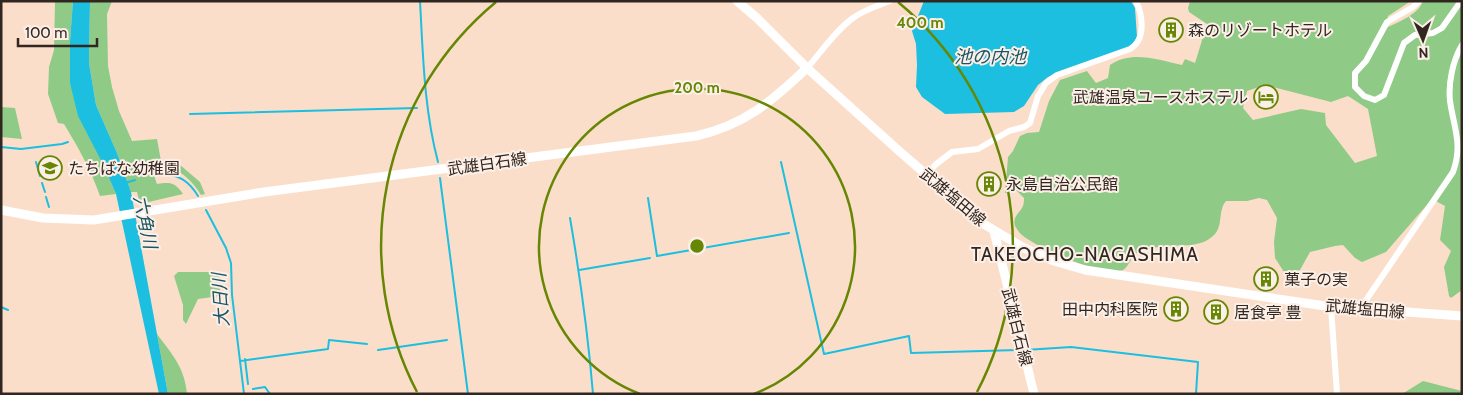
<svg xmlns="http://www.w3.org/2000/svg" width="1463" height="395" font-family="Cabin,'Noto Sans JP',sans-serif">
  <style>
    .green { fill: #8fcb87; fill-rule: evenodd }
    .water { fill: #1cbfdf }
    .lines { fill: none; stroke-linecap: round; stroke-linejoin: round }
    .stream { stroke: #1cbfdf; stroke-width: 2 }
    .minor { stroke: #fff; stroke-width: 6 }
    .major { stroke: #fff; stroke-width: 9 }
    .ring { fill: none; stroke: #668703; stroke-width: 2.5 }
    .labels { text-anchor: middle; dominant-baseline: central; stroke-width: 4; stroke-linejoin: round; paint-order: stroke }
    .poi-label { font-size: 16px; fill: #322720; stroke: #fbefe7; text-anchor: start }
    .street-label { font-size: 16px; fill: #322720; stroke: #fbefe7 }
    .water-label { font-size: 18px; font-style: italic; fill: #1a5563; stroke: #fbefe7 }
    .quarter-label { font-size: 19px; letter-spacing: 1px; fill: #322720; stroke: #fbefe7 }
    .centre { fill: #668703; stroke: #fbefe7; stroke-width: 2.5 }
    .ring-label { font-size: 15px; text-anchor: middle; font-weight: bold; fill: #668703; stroke: #fbefe7; stroke-width: 4; stroke-linejoin: round; paint-order: stroke }
  </style>
  <rect width="100%" height="100%" fill="#fbdeca"/>
  <path class="green" d="M55 1H73L70 41V83L116 194 100 196C91 170 78 147 64 124L58 123 48 94 49 67 54 50Z
    M90 1H112L107 14 108 66 112 87 119 111 132 141 157 139 161 161 179 164 200 182 205 194 201 195C194 183 179 167 164 167 160 167 156 169 152 170L157 184C170 182 175 182 183 194L140 204 137 192H131L117 153 96 105 89 63Z
    M1190 1H1411L1388 16 1386 28C1398 22 1418 15 1423 1H1462V290L1451 298 1449 296 1444 267 1451 251 1440 240 1445 206 1432 199 1386 252 1362 262 1355 258 1343 245 1335 246 1310 252 1300 270 1284 272 1275 258 1274 242 1277 218 1267 200 1259 198 1247 201H1226C1218 210 1223 225 1215 234 1201 249 1182 244 1164 246 1154 247 1144 251 1134 254 1131 259 1128 267 1123 270 1104 278 1037 248 1022 235 1019 233 1017 229 1015 226 1012 216 1020 213 1023 206 1024 203 1024 200 1024 198L1017 191 1005 193 1008 157 1013 151 1020 136 1027 133 1039 132 1049 101 1060 80 1087 71 1096 83 1108 78 1110 65C1132 50 1158 60 1182 65L1185 59 1195 63 1207 24 1189 12 1188 8ZM1265 85 1331 102 1348 96 1368 109 1377 156 1355 163 1326 125 1325 113 1301 109 1253 120 1243 108 1247 91Z
    M1 107 15 108 22 139 1 137Z
    M178 272H209L220 275V296L198 299 186 324 183 320V305L174 276Z
    M157 334C172 354 185 368 187 394H168Z
    M1423 381 1462 391V394H1402Z"/>
  <path class="water" d="M73 1H90L89 63 96 105 117 153 131 192 168 394H159L116 194 104 166 78 116 70 83V41Z
    M924 1H1131L1135 8 1137 37 1132 45 1126 48 1061 71 1048 77 1038 85 1024 106 1014 112 945 114 922 97 916 87 917 65 916 44 912 31Z"/>
  <g class="lines">
    <path class="stream" d="M420 1C423 55 424 109 438 162
      M190 114 417 108
      M1 147 21 149 62 144 68 142
      M36 162 40 176
      M781 162 824 354 909 336 911 353 1020 350
      M152 176C172 171 187 177 198 196
      M440 178 468 394
      M42 183 45 192
      M125 183 135 180
      M46 197 49 207
      M648 198 657 256 789 233
      M206 210 226 248 231 263 232 295 244 394
      M570 218C580 276 588 334 593 394
      M579 270 650 258
      M1 307 8 310
      M378 350 447 340
      M1025 350 1071 347 1198 362 1196 394
      M245 359 248 384
      M240 361 328 349 329 340 367 344
      M253 389 265 387 270 394"/>
    <path class="minor" d="M1419 1 1413 7 1387 22 1366 61 1355 73V87L1364 96 1375 100 1384 95 1404 43 1415 35 1433 33 1442 28 1461 1
      M807 68C822 51 835 31 853 18 864 10 877 6 890 1
      M927 175 935 165 952 152 978 149 1009 131 1024 127 1030 123 1038 96 1046 83 1057 75 1130 49C1146 40 1143 16 1136 1
      M1331 307 1337 394
      M1360 309 1453 172C1463 144 1454 129 1450 101 1448 83 1453 60 1462 45"/>
    <path class="major" d="M737 1 757 18 807 68 898 150 982 223 1024 248 1054 261 1085 270 1325 306 1462 316
      M1 210 43 218 94 220 264 192 696 136C745 125 772 101 807 68
      M994 231 1034 394"/>
  </g>
  <g class="ring">
    <path d="M640 394A158 158 0 1 1 754 394"/>
    <path d="M417 392A316 316 0 0 1 496 2M898 2A316 316 0 0 1 977 392"/>
  </g>
  <defs>
    <g id="building-ring" transform="scale(1.25)"><circle r="9.5" fill="#fbefe7" stroke="#668703" stroke-width="1.5"/><path d="M-4-6H4V6H1V3H-1V6H-4ZM-2.5-4.3h1.7v1.8h-1.7ZM.8-4.3h1.7v1.8H.8ZM-2.5-1h1.7V.8h-1.7ZM.8-1h1.7V.8H.8Z" fill="#668703"/></g>
    <g id="hotel-ring" transform="scale(1.25)"><circle r="9.5" fill="#fbefe7" stroke="#668703" stroke-width="1.5"/><path d="M-6-4.5h1.5V1H6V5H4.5V3h-9V5H-6ZM-4 0a1.8 1.8 0 1 1 3.6 0ZM.5 0V-2.5h3Q6-2.5 6 0Z" fill="#668703"/></g>
    <g id="school-ring" transform="scale(1.25)"><circle r="9.5" fill="#fbefe7" stroke="#668703" stroke-width="1.5"/><path d="M0-5L7-2L0 1L-7-2ZM-4 1L0 2.5L4 1V4Q0 6-4 4Z" fill="#668703"/></g>
  </defs>
  <g fill-rule="evenodd">
    <use href="#building-ring" x="1171" y="30"/>
    <use href="#hotel-ring" x="1266" y="97"/>
    <use href="#school-ring" x="50" y="168"/>
    <use href="#building-ring" x="989" y="184"/>
    <use href="#building-ring" x="1266" y="279"/>
    <use href="#building-ring" x="1176" y="309"/>
    <use href="#building-ring" x="1216" y="312"/>
  </g>
  <g class="labels">
    <g class="poi-label">
      <text x="1188" y="30">森のリゾートホテル</text>
      <text x="1248" y="97" text-anchor="end">武雄温泉ユースホステル</text>
      <text x="68" y="168">たちばな幼稚園</text>
      <text x="1006" y="184">永島自治公民館</text>
      <text x="1284" y="279">菓子の実</text>
      <text x="1158" y="309" text-anchor="end">田中内科医院</text>
      <text x="1234" y="312">居食亭 豊</text>
    </g>
    <g class="street-label">
      <text transform="translate(487 164) rotate(-8)">武雄白石線</text>
      <text transform="translate(953 197) rotate(40)">武雄塩田線</text>
      <text transform="translate(1365 309) rotate(5)">武雄塩田線</text>
      <text transform="translate(1017 327) rotate(76)">武雄白石線</text>
    </g>
    <g class="water-label">
      <text x="990" y="57">池の内池</text>
      <text transform="translate(145 222) rotate(78)">六角川</text>
      <text transform="translate(221 300) rotate(-94)">大日川</text>
    </g>
    <g class="quarter-label">
      <text x="1085" y="254">TAKEOCHO-NAGASHIMA</text>
    </g>
  </g>
  <circle cx="697" cy="246" r="8" class="centre"/>
  <g class="ring-label">
    <text x="920" y="28">400 m</text>
    <text x="697" y="93">200 m</text>
  </g>
  <rect width="1463" height="395" fill="none" stroke="#322720" stroke-width="5"/>
  <g transform="translate(1423 40) rotate(178)" stroke="#fbefe7" stroke-width="4" paint-order="stroke">
  <path d="M0-4L9 19L0 12L-9 19Z" fill="#322720"/>
  <text y="-8" font-size="14" font-weight="bold" text-anchor="middle" fill="#322720">N</text>
  </g>
  <path d="M18 38v8h79v-8" fill="none" stroke="#322720" stroke-width="2.5"/>
  <text x="25" y="38" font-size="15" fill="#322720" stroke="#fbefe7" stroke-width="4" paint-order="stroke">100 m</text>
</svg>
